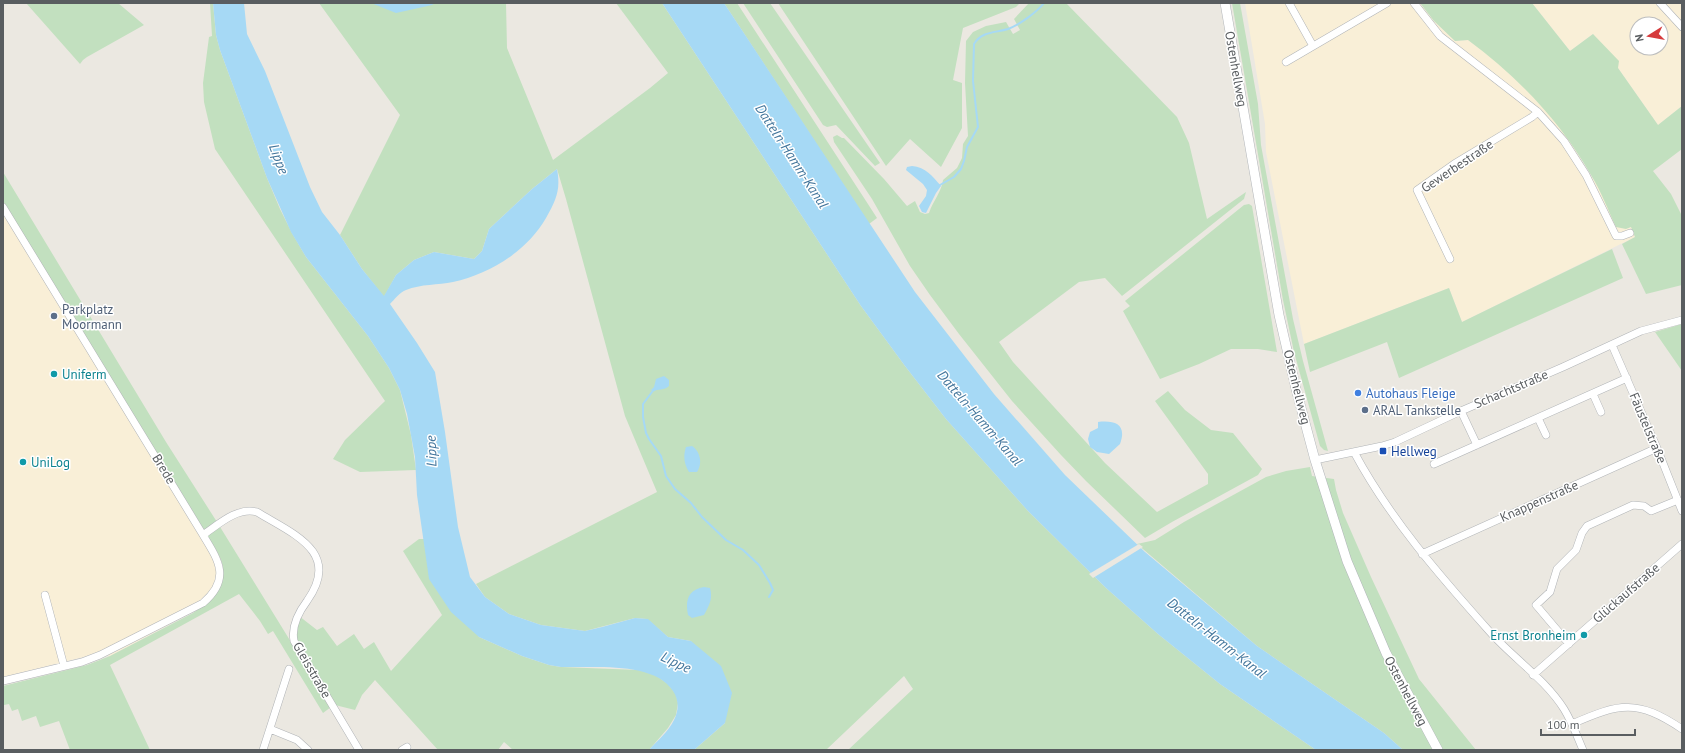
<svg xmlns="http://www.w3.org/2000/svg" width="1685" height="753" font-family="'PT Sans',sans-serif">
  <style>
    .commercial { fill: #f9efd7; fill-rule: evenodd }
    .green { fill: #c2e0bf }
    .water { fill: #a6d9f5 }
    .pier { fill: #ebe8e1 }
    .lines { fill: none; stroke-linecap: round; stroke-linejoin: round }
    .stream { stroke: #a6d9f5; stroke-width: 2 }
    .street-casing { stroke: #b1b4b7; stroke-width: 8 }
    .secondary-casing { stroke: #b2b6ba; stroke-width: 10 }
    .street { stroke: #fff; stroke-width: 7 }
    .secondary { stroke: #fff; stroke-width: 9 }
    .service-dot { fill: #5c6f8a; stroke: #fff; stroke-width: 1.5 }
    .culture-dot { fill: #0f9aa8; stroke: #fff; stroke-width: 1.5 }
    .shop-dot { fill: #3f7fe0; stroke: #fff; stroke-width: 1.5 }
    .transit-dot { fill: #1a4fb4; stroke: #fff; stroke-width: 1.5 }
    .labels { text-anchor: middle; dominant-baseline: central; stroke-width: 3; stroke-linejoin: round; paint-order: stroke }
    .street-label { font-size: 13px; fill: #595d60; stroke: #fff }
    .service-label { font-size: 13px; fill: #4e5e75; stroke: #fff; text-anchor: start }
    .culture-label { font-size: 13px; fill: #0d838f; stroke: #fff; text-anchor: start }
    .shop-label { font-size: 13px; fill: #366cbe; stroke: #fff; text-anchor: start }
    .transit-label { font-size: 13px; fill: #164399; stroke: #fff; text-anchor: start }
    .water-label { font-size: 14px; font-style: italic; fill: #43769c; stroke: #fff }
  </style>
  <rect width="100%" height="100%" fill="#ebe8e1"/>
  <path class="commercial" d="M1245 3H1420L1434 21 1455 41 1468 40 1495 60 1533 96 1565 133 1591 176 1631 227 1635 237 1462 322 1449 288 1304 344 1266 152 1265 124Z
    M1532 3H1682V106L1658 125 1618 68 1593 34 1570 51ZM1637 24H1661V48H1637Z
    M3 201 209 538 221 559 223 573 222 581 204 606 110 656 99 653 3 677V538L4 537 3 535Z"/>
  <path class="green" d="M26 3H118L144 25 87 57 83 60 80 64Z
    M210 3H213L216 35 220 50 267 178 280 209 292 233 306 257 368 336 389 368 400 390 411 435 416 470 360 472 333 459 345 440 385 401 215 149 204 102 203 83 209 37 212 36Z
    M319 3H506L507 48 553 160 650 88 668 73 616 3H662L861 306 905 366 946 419 1028 511 1106 588 1158 634 1220 684 1316 750H848L913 689 904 676 826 750H694L725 723 691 641 668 637 647 619 635 618 585 631 541 625 509 614 485 597 476 584 657 492 625 416 566 199 557 169 532 189 489 229 482 251 474 259 434 252 414 260 396 275 384 297 362 269 340 235 400 115Z
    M724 3H737L866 201 877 218 869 224Z
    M743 3H770L880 163 875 166 836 125 827 127 823 125Z
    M778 3H1020L1016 7 963 28 953 80 962 83V128L941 167 910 139 886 166Z
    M1029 3H1066L1177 117 1189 143 1207 219 1246 192 1244 199 1122 296 1105 278 1079 282 999 342 1013 362 1105 463 1157 512 1208 484V474L1155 401 1168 391 1185 410 1211 430 1233 433 1262 469 1258 475 1172 522 1145 538 1086 481 1061 455 1012 401 959 334 930 295 910 266 872 199 834 142 833 137 837 135 842 138H844L884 179 907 206 915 201 920 212 925 214 929 213C933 201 942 191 943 180L957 168 962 158 963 144 968 136 965 83 966 41 973 32 986 26 1006 22 1013 34 1020 30 1014 19Z
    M1232 3H1240L1258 104 1261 145 1293 319 1303 361 1328 451 1324 450 1320 446 1294 352 1283 300Z
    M1420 3H1532L1570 51 1593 34 1619 61 1618 68 1658 125 1682 106V149L1653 171 1671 194 1682 216V285L1646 294 1622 244 1635 237 1631 227 1626 229 1616 227C1608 210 1601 191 1591 175 1560 121 1518 77 1468 40L1455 41 1434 21Z
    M3 172 166 442 217 522 331 707 323 713 273 631 268 634 260 621 239 594 110 665 150 750H70L59 721 40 727 36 716 22 721 18 709 12 711 9 704 4 705 3 686 87 665 110 656 193 613C202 607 208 601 214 591 231 569 221 559 209 538L3 201Z
    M1249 204 1252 206 1277 352 1258 349H1231L1199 364 1160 379 1123 311 1130 306 1125 301 1244 205Z
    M1612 249 1623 278 1399 378 1387 342 1310 372 1304 344 1449 288 1462 322Z
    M1682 324V371L1655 332Z
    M1310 467 1312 476 1334 479 1336 490 1343 513 1371 577 1419 679 1476 750H1403L1384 733 1257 646 1137 544 1155 540 1184 522 1266 477 1286 471Z
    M419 539H424L425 547 479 637 522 656 549 665 561 667 639 670 654 674 668 684 676 694 678 703 676 715 668 728 649 750H513L504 742 498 750H438L375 680 362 695 355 710 335 705 298 643 296 634 299 616 317 630 323 627 337 646 354 634 364 649 374 642 391 671 442 615 403 551Z"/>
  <path class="water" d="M213 3H244L247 34 265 71 310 187 322 212 340 235 362 269 384 296 396 275 414 260 434 252 474 259 482 251 489 229 532 189 557 169C561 190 556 200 546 218 527 251 490 274 453 282 438 285 421 284 406 290 400 292 394 300 390 304L417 343 435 372 445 432 458 527 470 577 485 597 509 614 541 625 585 631 602 627 635 618 648 619 668 637 691 641 721 666 732 693 725 723 694 750H649C657 741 669 731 674 720 679 710 679 700 673 691 654 661 593 668 561 667L549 665 522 656 479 637 451 612 429 579 417 495 415 457 407 414 400 390 389 368 368 336 306 257 291 232 267 178 220 50 216 35Z
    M371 3H435L432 5 396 13Z
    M662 3H724L915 292 994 394 1065 475 1145 552 1257 646 1384 733 1403 750H1316L1220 684 1158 634 1106 588 1028 511 946 419 905 366 861 306Z
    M912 166C926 167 932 176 941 186L936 193 926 213 922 212 919 206 926 196 927 190 923 184 906 170 907 167Z
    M664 376 669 380V386C664 391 658 388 653 392L651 390 654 387 656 379Z
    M1098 422C1116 420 1127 425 1120 444L1109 454 1097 452 1090 447 1088 439 1090 432 1098 428Z
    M692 446C700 451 703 463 697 472H689C684 464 683 456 686 447Z
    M704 587 710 588C713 599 709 606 704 615L692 618 688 615C685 600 688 590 704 587Z"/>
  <path class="pier" d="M1139 544 1143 547 1093 578 1089 574Z"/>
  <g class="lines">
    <path class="stream" d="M940 185 954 177 961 169 964 161 967 147 978 127 973 81 974 44C982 31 995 33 1008 29 1019 25 1037 12 1044 3
      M652 392 643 404V417L646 433 649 439 661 456 666 476 675 489 691 503 702 517 726 540 743 550 759 565 770 583 773 590 769 597"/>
    <g class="street-casing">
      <path id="street" d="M1289 3 1313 46
        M1414 3 1440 36 1538 112 1564 141 1586 175 1616 236H1622L1630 233
        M1660 3 1682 27
        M1286 62 1387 3
        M3 207 203 535C219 561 231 579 203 603L100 655 82 662 3 681
        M1450 259 1417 190 1454 164 1532 117 1538 112
        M1612 345 1657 448 1682 511
        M1593 394 1601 412
        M1461 411 1477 445
        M1538 418 1546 435
        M1354 452C1390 519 1440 576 1490 632 1513 658 1545 679 1564 709 1572 722 1577 736 1583 750
        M1315 460 1382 446 1395 442 1461 411 1563 367 1641 331 1682 320
        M1434 464 1627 378
        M203 535C219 524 237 507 257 512 293 534 342 552 307 601 298 613 291 626 294 641L359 750
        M1422 554 1657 448
        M45 595 64 666
        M1569 644 1536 605 1550 592 1557 569 1576 550 1582 533 1587 526 1633 505 1644 506 1651 511 1678 500
        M1533 675 1682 544
        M1572 724C1620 703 1637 699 1682 729
        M270 729 297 740 308 750
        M263 750 289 669
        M402 750 407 747"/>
    </g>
    <g class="secondary-casing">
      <path id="secondary" d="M1225 3 1279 315 1296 389 1315 460 1347 561 1386 653 1438 750"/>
    </g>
    <use href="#street" class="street"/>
    <use href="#secondary" class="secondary"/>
  </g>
  <g class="service-dot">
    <circle cx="54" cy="316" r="4"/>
    <circle cx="1365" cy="410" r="4"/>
  </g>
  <g class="culture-dot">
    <circle cx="54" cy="374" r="4"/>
    <circle cx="23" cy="462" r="4"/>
    <circle cx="1584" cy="635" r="4"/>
  </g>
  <circle class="shop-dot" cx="1358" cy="393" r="4"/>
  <rect class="transit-dot" x="1379" y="447" width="8" height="8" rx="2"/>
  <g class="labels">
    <g class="street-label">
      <text transform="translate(1236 69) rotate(80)">Ostenhellweg</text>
      <text transform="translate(1457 166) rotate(-34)">Gewerbestraße</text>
      <text transform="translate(1297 387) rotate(76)">Ostenhellweg</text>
      <text transform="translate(1511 389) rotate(-23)">Schachtstraße</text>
      <text transform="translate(1648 428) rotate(67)">Fäustelstraße</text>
      <text transform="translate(164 469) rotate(59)">Brede</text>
      <text transform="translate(1539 501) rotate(-24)">Knappenstraße</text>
      <text transform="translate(1626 593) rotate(-41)">Glückaufstraße</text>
      <text transform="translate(312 670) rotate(60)">Gleisstraße</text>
      <text transform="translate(1406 691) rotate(62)">Ostenhellweg</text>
    </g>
    <g class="service-label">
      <text x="62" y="309">Parkplatz<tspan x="62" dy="15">Moormann</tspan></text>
      <text x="1373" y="410">ARAL Tankstelle</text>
    </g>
    <g class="culture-label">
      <text x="62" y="374">Uniferm</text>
      <text x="31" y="462">UniLog</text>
      <text x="1576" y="635" text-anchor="end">Ernst Bronheim</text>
    </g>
    <g class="shop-label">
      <text x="1366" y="393">Autohaus Fleige</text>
    </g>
    <g class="transit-label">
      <text x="1391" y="451">Hellweg</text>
    </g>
    <g class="water-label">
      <text transform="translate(792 156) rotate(57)">Datteln-Hamm-Kanal</text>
      <text transform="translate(279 159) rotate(69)">Lippe</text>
      <text transform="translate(980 418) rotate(49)">Datteln-Hamm-Kanal</text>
      <text transform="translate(431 451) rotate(-92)">Lippe</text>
      <text transform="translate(1217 638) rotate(38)">Datteln-Hamm-Kanal</text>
      <text transform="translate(676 662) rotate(25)">Lippe</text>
    </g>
  </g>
  <rect width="1685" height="753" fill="none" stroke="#595d60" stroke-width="8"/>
  <g transform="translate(1649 36) rotate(259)"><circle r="19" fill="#ffffff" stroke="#bdbebf"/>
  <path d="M0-3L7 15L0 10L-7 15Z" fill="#d63b3c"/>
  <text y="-6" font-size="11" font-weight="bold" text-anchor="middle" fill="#595d60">N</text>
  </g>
  <path d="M1541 729v6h94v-6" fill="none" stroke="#595d60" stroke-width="2"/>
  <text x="1547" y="729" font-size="12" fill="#595d60" stroke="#ffffff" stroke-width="3" paint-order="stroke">100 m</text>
</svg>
